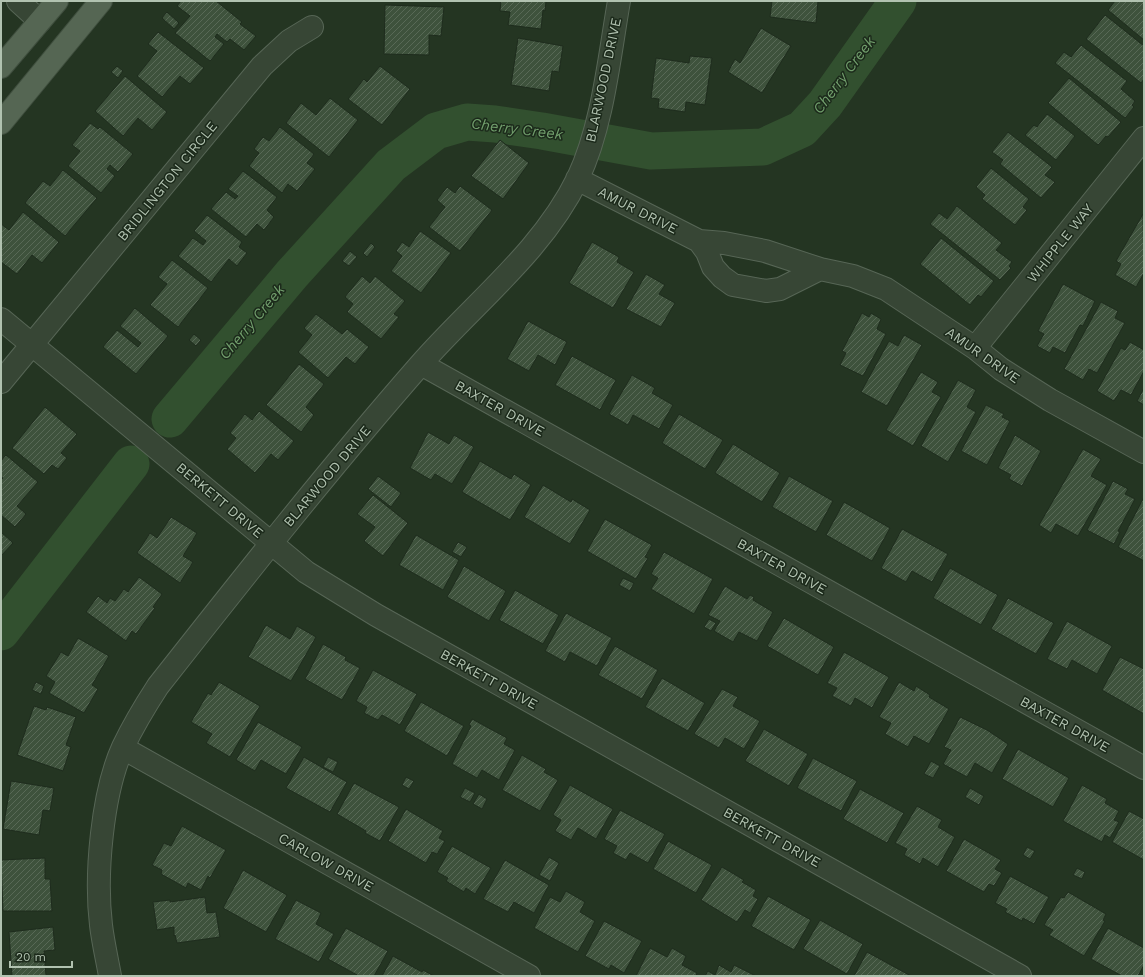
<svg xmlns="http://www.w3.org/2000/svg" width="1145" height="977" font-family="'Work Sans',sans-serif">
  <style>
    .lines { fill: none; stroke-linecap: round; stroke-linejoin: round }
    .river { stroke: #32502f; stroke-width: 37 }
    .building { fill: url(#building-hatch); stroke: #1e2c1d }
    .minor-casing { stroke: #576656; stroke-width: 24 }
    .major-casing { stroke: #404f3f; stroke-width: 24 }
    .minor { stroke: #374635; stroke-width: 22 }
    .major { stroke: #556653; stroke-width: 22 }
    .labels { text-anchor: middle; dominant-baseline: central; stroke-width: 3; stroke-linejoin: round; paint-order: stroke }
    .street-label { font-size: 14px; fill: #b1c2b0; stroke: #1c2a1b }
    .water-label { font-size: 15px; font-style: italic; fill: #719e6c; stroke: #1c2a1b }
  </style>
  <defs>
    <pattern id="building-hatch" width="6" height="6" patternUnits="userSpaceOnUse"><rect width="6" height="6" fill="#3e523c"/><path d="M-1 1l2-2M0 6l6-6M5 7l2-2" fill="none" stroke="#586956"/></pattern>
  </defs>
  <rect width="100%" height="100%" fill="#243522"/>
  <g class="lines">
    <path class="river" d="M170 419 292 274 391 165 436 131 467 122 495 124 542 131 651 151 763 147 802 129 825 104 898 1
      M1 632 131 464"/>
  </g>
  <path class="building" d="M181 1H216L242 22 240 24 256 36 244 50 230 39 227 42 217 34 215 37 224 44 210 61 175 33 190 16 177 6Z
    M501 1H546L545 11 543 10 541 29 508 25 510 12 500 11Z
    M772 1H818L816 23 770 17Z
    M1115 1H1144V40L1108 10Z
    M385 5 444 7 441 36 429 35V55L384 54Z
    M167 12 179 23 174 29 162 18Z
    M1105 15 1144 46V79L1141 83 1086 39Z
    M761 28 791 46 762 93 728 72 735 59 740 63Z
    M158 32 204 68 190 84 180 76 162 97 137 76 157 51 148 44Z
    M518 38 563 46 559 72 552 71 549 91 511 85Z
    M1081 45 1127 81 1121 89 1135 101 1132 105 1134 107 1125 118 1055 63 1064 52 1071 57Z
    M690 56 712 58 705 105 686 102 685 112 658 108 659 99 651 98 656 58 689 63Z
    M117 66 123 71 118 78 111 72Z
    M380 66 410 89 382 125 348 99 364 79 367 82Z
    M125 76 167 112 152 130 138 118 123 136 95 111Z
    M1069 78 1121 122 1108 137 1106 136 1098 145 1048 103Z
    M330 98 358 120 329 157 286 123 301 103 316 115Z
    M1047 114 1075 136 1056 160 1025 135 1034 125 1037 127Z
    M90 123 98 129 100 127 133 154 118 172 110 165 107 169 115 176 101 193 68 166 80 151 72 145Z
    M280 127 314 154 307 163 315 169 297 191 288 184 282 193 249 166 259 153 254 149 263 137 269 141Z
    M1008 132 1052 167 1045 175 1055 182 1041 198 1000 164 1003 160 992 152Z
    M500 140 529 163 503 199 471 176Z
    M991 168 1029 199 1023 207 1027 210 1015 225 982 199 985 195 976 187Z
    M63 170 97 198 65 236 25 203 43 181 50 186Z
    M243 171 277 197 267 210 274 217 264 230 257 224 246 237 211 209 226 192 235 199 238 196 228 189Z
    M460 186 492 210 460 251 429 227 445 207 437 200 447 187 455 193Z
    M957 206 1002 243 996 250 1012 262 1009 266 1011 268 1000 280 930 224 939 213 947 219Z
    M23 212 59 242 42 263 32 255 17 274 1 262V224L9 230Z
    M1143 214 1144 273 1136 287 1115 275 1121 264 1116 261Z
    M207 215 242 242 239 247 247 253 237 266 229 259 211 282 178 256 193 238 203 245 206 241 194 231Z
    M420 231 451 253 421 293 391 271 402 256 396 251 402 242 409 247Z
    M941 238 994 281 981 297 978 295 970 305 920 264Z
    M592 242 619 257 617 262 634 272 613 308 569 283Z
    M371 243 375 247 367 257 363 253Z
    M350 251 357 257 349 266 342 261Z
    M172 260 208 288 178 327 150 305 167 284 158 277Z
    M646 274 665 285 659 294 675 303 661 327 626 309Z
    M362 276 370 283 375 276 405 301 394 314 399 317 381 339 347 312 353 304 345 297Z
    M1063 284 1095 301 1083 326 1080 325 1065 353 1053 347 1050 353 1037 346 1044 334 1038 331Z
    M1101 302 1118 311 1115 318 1125 323 1097 373 1089 369 1083 380 1064 369Z
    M135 308 168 336 136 374 103 347 117 330 138 347 141 343 120 326Z
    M862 313 869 317 871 313 881 319 877 329 886 334 863 376 840 365 846 353 842 351Z
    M316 314 342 334 347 329 369 347 355 364 346 357 328 378 298 352 312 335 304 328Z
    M528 321 567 342 555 365 538 355 529 371 507 359Z
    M194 334 201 340 196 346 189 340Z
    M904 335 922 345 887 406 861 392 889 341 898 346Z
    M1130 342 1144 350V371L1131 395 1121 390 1114 401 1097 391 1121 348 1125 350Z
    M572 356 616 380 600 410 555 385Z
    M299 364 324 384 306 407 314 415 301 432 266 405Z
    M921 372 938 382 932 392 941 397 913 446 886 430Z
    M632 375 655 388 652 393 673 405 659 429 633 415 628 425 609 414Z
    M958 380 976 390 967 407 976 412 948 462 921 446Z
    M1144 388V405L1137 401Z
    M986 405 1004 414 1002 417 1010 421 987 465 961 451Z
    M45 407 77 434 61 453 67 458 58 469 52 465 44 474 12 448Z
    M259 411 294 441 278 460 271 454 255 473 227 449 236 438 230 433 245 414 252 420Z
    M679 414 723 440 705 469 662 443Z
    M428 432 449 444 454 435 474 447 452 484 435 474 431 480 410 468Z
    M1015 435 1041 451 1022 486 1009 479 1011 475 998 468Z
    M733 444 780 473 762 502 715 473Z
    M1083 449 1101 459 1091 476 1107 485 1078 536 1056 524 1051 533 1039 525Z
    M6 455 38 482 17 506 26 514 15 527 1 515V480L3 478 1 477V461Z
    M480 461 511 479 514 474 531 485 510 520 462 492Z
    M378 476 401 493 391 507 368 489Z
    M789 476 833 501 816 532 772 507Z
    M1113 481 1128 489 1125 494 1135 499 1118 531 1120 532 1114 544 1087 530Z
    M543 485 571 502 572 499 590 510 570 544 524 517Z
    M373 495 408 523 383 556 364 541 375 527 357 514Z
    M1144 497V561L1118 547Z
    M844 502 890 528 872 561 826 535Z
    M171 517 197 533 183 556 193 562 180 583 137 553 150 533 157 538Z
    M605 519 652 545 645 557 648 558 636 579 587 551Z
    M902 529 948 554 932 582 912 571 906 582 881 568Z
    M1 532 13 543 1 556Z
    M416 535 459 560 443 590 399 565Z
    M458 542 467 547 461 557 452 552Z
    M664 552 713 579 694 614 651 589 658 578 651 574Z
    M464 566 506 591 489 621 447 597Z
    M950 568 998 595 981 625 933 598Z
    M139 577 162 594 153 607 155 608 136 634 132 631 126 641 86 612 98 596 107 603 110 598 115 601 124 589 128 592Z
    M623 578 634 583 630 591 619 585Z
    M725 586 747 599 750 595 754 597 753 600 773 612 757 641 739 632 733 642 714 631 720 621 708 615Z
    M515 590 559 615 543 644 499 620Z
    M1008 598 1054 623 1036 654 991 629Z
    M566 613 612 638 597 666 570 652 565 662 545 651Z
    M784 618 834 647 818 675 767 646Z
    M709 619 716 623 711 631 704 627Z
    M1067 621 1112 646 1097 674 1072 660 1067 669 1047 659Z
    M266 625 290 639 297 626 316 637 291 681 248 657Z
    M78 638 109 656 92 685 98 689 84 713 49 693 55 682 46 676 61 652 68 656Z
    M323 644 346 657 345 660 360 668 342 700 305 679Z
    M615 646 658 670 642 699 598 675Z
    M844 652 889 677 872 708 855 698 851 706 832 696 837 688 827 683Z
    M1120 657 1144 669V714L1102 690Z
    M373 670 417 694 400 725 382 715 378 720 364 713 367 707 356 701Z
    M662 678 705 703 688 731 645 707Z
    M36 682 44 686 41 694 32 690Z
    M219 682 260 706 230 757 206 743 212 734 191 722 208 693 211 695Z
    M899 682 914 691 916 686 930 695 929 697 949 709 929 744 914 736 908 747 885 734 891 723 879 717Z
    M722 689 738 697 733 706 760 721 744 749 725 738 719 748 694 734Z
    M421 702 464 726 447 756 404 731Z
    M34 706 46 710 47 707 76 717 66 745 71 747 63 771 17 755Z
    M960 717 987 730 1008 744 992 773 975 763 967 777 943 764 951 750 944 747Z
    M472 719 507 738 504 744 515 750 499 780 482 770 477 778 452 764 471 726 469 725Z
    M258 722 302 747 286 774 261 760 255 771 236 760Z
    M764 729 808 754 789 786 745 761Z
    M1018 749 1069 778 1053 807 1002 779Z
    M522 755 546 769 544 772 558 780 540 811 502 790Z
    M304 757 347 782 330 812 286 788Z
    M328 757 338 762 333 772 323 767Z
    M813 758 857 781 841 811 797 788Z
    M931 761 940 766 933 778 924 774Z
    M406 777 414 781 409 789 402 785Z
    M11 781 54 788 50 811 43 810 39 835 3 829Z
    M354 783 399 807 380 841 365 833 366 831 337 814Z
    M570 785 613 809 596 839 578 828 571 840 555 831 561 820 553 815Z
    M1082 785 1107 799 1105 803 1119 811 1114 820 1119 822 1110 838 1105 835 1102 842 1063 821Z
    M465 788 475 793 470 802 460 797Z
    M970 788 984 796 979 805 965 797Z
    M860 789 904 813 887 843 843 819Z
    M479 794 487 799 482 809 473 804Z
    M917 806 942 820 938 827 955 837 938 867 923 858 920 864 904 855 907 849 895 843Z
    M406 809 443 831 439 838 445 841 437 854 432 852 426 863 388 841Z
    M620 810 665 834 648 863 630 853 626 860 613 853 617 846 604 839Z
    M1129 811 1144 819V860L1112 842Z
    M182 826 226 850 210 878 208 876 201 890 188 883 186 888 161 874 162 870 152 865 164 843 171 846Z
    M964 839 1001 860 995 869 1002 873 994 886 989 884 984 892 946 871Z
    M668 841 712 865 696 893 653 869Z
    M452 846 491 868 475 894 466 888 464 892 446 881 448 878 437 872Z
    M1027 847 1035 851 1030 859 1023 855Z
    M549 857 559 863 550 881 539 875Z
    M45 858V879H50L52 911H3L1 860Z
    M505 860 549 885 534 913 514 902 508 912 483 899Z
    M722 867 744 880 742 882 756 890 753 896 758 899 750 913 745 910 737 922 701 900Z
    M1077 868 1085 872 1082 879 1073 875Z
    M243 870 287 895 266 932 223 908Z
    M1010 876 1049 897 1034 924 1023 918 1022 921 1005 912 1007 909 995 903Z
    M566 891 585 902 580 912 595 921 578 952 534 928 550 897 560 902Z
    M1068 892 1106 914 1103 920 1105 921 1084 956 1049 935 1053 930 1044 925 1061 897 1064 898Z
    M768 896 811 920 794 950 751 926Z
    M205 897 207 913 216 912 220 937 177 943 175 935 174 936V927L157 930 153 902 170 900V902Z
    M296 900 321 913 316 924 334 934 319 962 275 939Z
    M820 920 863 944 847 974 803 949Z
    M604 921 642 941 624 973 611 965 609 969 585 956Z
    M53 927 55 950 44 951 46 976H12L9 932Z
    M346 928 388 951 374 976H359L328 959Z
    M1108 928 1144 948V965L1138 976H1122L1091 959Z
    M650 948 667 957 672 948 686 956 682 965 697 973 696 976H636Z
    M867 952 911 976H854Z
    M393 956 422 972 423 970 434 976H382Z
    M719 965 731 972 734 965 756 976H705L708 971 715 975Z"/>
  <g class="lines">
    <g class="minor-casing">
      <path id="minor" d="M18 1 40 21
        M577 179 699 241 724 243 765 251 820 269 853 276 886 289 975 348 1001 369 1050 400 1144 452
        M699 241 707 252 713 267 722 277 733 285 766 291 780 289 820 269
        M1 319 306 572 376 615 1020 976
        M975 348 1144 138
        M421 364 1144 768
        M1 382 262 66 289 41 312 27
        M123 748 529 976
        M110 976C107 959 103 942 101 925 95 875 102 793 123 747 133 726 145 706 158 686 243 578 329 469 420 365 473 304 542 252 578 178 603 125 609 58 619 1"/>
    </g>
    <g class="major-casing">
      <path id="major" d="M1 67 57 1
        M1 123 101 1"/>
    </g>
    <use href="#minor" class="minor"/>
    <use href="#major" class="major"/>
  </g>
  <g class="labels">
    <g class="street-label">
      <text transform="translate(603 80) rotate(-78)">BLARWOOD DRIVE</text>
      <text transform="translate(167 181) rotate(-51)">BRIDLINGTON CIRCLE</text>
      <text transform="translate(638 210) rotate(27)">AMUR DRIVE</text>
      <text transform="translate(1060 243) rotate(-51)">WHIPPLE WAY</text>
      <text transform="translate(983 355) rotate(35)">AMUR DRIVE</text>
      <text transform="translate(500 408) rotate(29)">BAXTER DRIVE</text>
      <text transform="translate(327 476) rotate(-50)">BLARWOOD DRIVE</text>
      <text transform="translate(220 500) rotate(40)">BERKETT DRIVE</text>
      <text transform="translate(782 566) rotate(29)">BAXTER DRIVE</text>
      <text transform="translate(489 679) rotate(29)">BERKETT DRIVE</text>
      <text transform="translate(1065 724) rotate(29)">BAXTER DRIVE</text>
      <text transform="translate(772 837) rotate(29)">BERKETT DRIVE</text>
      <text transform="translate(326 862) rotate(29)">CARLOW DRIVE</text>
    </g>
    <g class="water-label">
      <text transform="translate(844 75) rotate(-53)">Cherry Creek</text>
      <text transform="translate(517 129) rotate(7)">Cherry Creek</text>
      <text transform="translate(252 322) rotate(-50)">Cherry Creek</text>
    </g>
  </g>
  <rect width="1145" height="977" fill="none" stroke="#b1c2b0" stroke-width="4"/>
  <path d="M10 961v6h62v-6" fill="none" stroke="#b1c2b0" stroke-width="2"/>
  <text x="16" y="961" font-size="12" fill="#b1c2b0" stroke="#1c2a1b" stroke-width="3" paint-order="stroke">20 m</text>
</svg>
